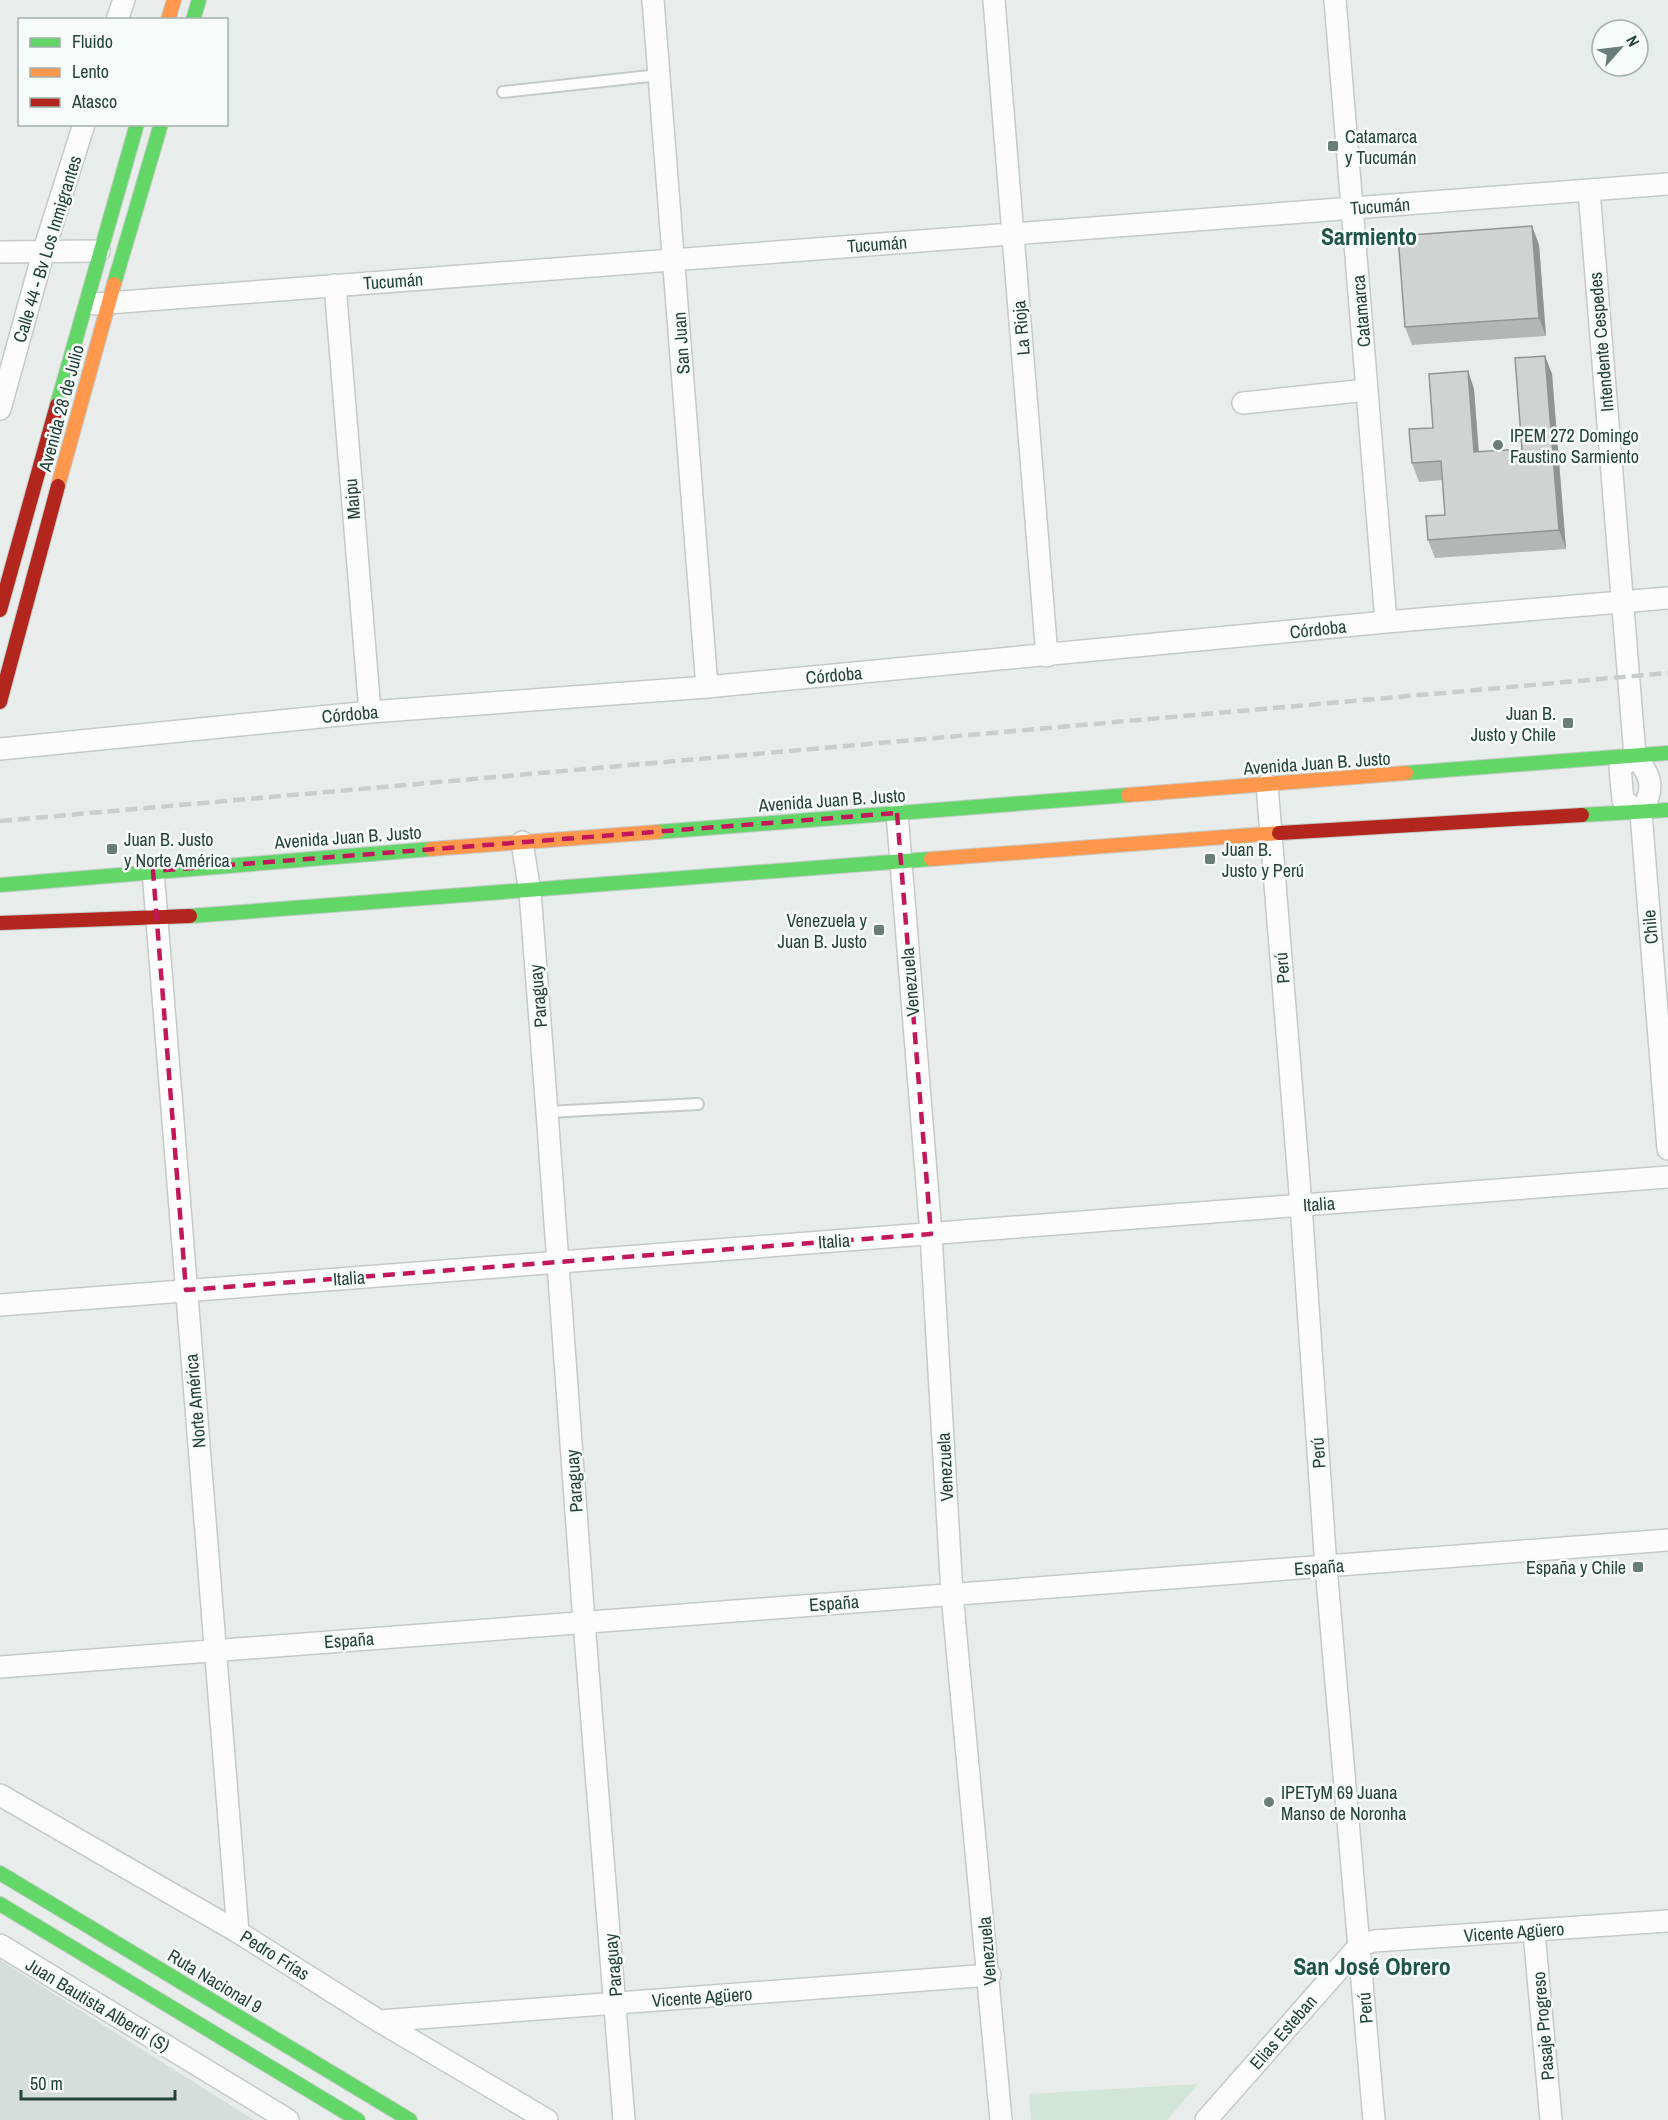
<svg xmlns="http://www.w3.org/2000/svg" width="1668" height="2120" font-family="'Archivo Narrow',sans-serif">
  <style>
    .built { fill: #d6dedb }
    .green { fill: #d1e6d8 }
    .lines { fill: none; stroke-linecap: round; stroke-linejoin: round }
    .lane-casing { stroke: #c5cac8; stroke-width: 14 }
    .street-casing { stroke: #c5cac8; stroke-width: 24 }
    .fast-casing { stroke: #c3cbc8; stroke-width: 16 }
    .slow-casing { stroke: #c3cbc8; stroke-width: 16 }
    .jam-casing { stroke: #c3cbc8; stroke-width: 16 }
    .lane { stroke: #fcfcfc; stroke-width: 10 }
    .street { stroke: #fcfcfc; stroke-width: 21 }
    .fast { stroke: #63d668; stroke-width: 14 }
    .slow { stroke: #ff974d; stroke-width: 14 }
    .jam { stroke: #b3261e; stroke-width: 14 }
    .rail { stroke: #c9cdcc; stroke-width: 4.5; stroke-dasharray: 12 6; stroke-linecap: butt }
    .wall { fill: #b2b6b5 }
    .shaded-wall { fill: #919493 }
    .building { fill: #cfd4d2; stroke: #919493; stroke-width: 1.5 }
    .marked { fill: none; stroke: #c2185b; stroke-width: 4.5; stroke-dasharray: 12 8; stroke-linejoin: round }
    .poi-dot { fill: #697e78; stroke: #f7fbf9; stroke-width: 2 }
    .labels { text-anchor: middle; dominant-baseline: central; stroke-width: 5; stroke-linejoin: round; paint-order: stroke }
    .poi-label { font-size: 18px; fill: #24423a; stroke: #f7fbf9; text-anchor: start }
    .street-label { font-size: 18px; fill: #24423a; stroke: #f7fbf9 }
    .district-label { font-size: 24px; font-weight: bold; fill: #1f5548; stroke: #f7fbf9 }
  </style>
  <rect width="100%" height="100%" fill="#e8edeb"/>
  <path class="built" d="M0 1960 254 2120H0Z"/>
  <path class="green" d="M1198 2084 1167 2120H1031L1029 2094Z"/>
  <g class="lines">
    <g class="lane-casing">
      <path id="lane" d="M503 92 659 75
        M547 1112 698 1104"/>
    </g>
    <g class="street-casing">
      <path id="street" d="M653 0 707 687
        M994 0 1047 656
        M1335 0 1386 622
        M117 20 124 0
        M1589 190 1635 756C1652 776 1655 789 1641 813L1668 1149
        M0 252 99 251
        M335 285 370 712
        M95 304 1668 184
        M1243 403 1367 390
        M0 409 44 250 84 124
        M0 749 370 712 707 687 1386 622 1668 598
        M1635 756 1620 768 1623 800 1641 813
        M1267 785 1301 1205 1326 1567 1374 2120
        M897 813 931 1234 952 1594 1001 2120
        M522 842 530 892 547 1112 584 1622 624 2120
        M153 871 238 1932
        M0 1305 1668 1177
        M0 1667 1668 1540
        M0 1795 238 1932 379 2021 547 2120
        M1534 1932 1551 2120
        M0 1945 288 2120
        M379 2021 990 1975
        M1206 2120 1360 1945 1374 1941 1668 1921"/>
    </g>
    <g class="fast-casing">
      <path id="fast" d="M193 20 199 0
        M114 284 161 124
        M57 405 137 124
        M1406 773 1668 753
        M1582 815 1668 810
        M657 832 1128 795
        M0 885 431 849
        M190 916 931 859
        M0 1873 410 2120
        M0 1904 358 2120"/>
    </g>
    <g class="slow-casing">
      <path id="slow" d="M168 20 174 0
        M58 486 114 284
        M1128 795 1406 773
        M431 849 657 832
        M931 859 1279 833"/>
    </g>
    <g class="jam-casing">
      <path id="jam" d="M0 610 57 405
        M0 702 58 486
        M1279 833 1582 815
        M0 923 190 916"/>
    </g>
    <use href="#lane" class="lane"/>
    <use href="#street" class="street"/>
    <use href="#fast" class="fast"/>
    <use href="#slow" class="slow"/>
    <use href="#jam" class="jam"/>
    <path class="rail" d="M0 821 1668 673"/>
  </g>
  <path class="wall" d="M1532 226 1539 245 1546 336 1412 345 1405 327Z
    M1545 356 1552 374 1566 549 1435 558 1428 540 1445 515 1442 480 1419 482 1412 463 1468 371 1474 389 1479 452 1522 449Z"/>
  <path class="shaded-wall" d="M1532 226 1539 245 1546 336 1539 318Z
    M1545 356 1552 374 1566 549 1559 530Z
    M1468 371 1474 389 1480 471 1474 452Z"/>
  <path class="building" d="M1532 226 1539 318 1405 327 1398 236Z
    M1545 356 1559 530 1428 540 1426 516 1445 515 1441 461 1412 463 1409 429 1433 428 1429 374 1468 371 1474 452 1522 449 1515 358Z"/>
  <path class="marked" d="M897 813 931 1234 186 1290 153 871Z"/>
  <g class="poi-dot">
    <rect x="1327" y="140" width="12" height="12" rx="3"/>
    <circle cx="1498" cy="445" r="6"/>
    <rect x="1562" y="717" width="12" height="12" rx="3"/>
    <rect x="106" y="843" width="12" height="12" rx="3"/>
    <rect x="1204" y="853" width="12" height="12" rx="3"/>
    <rect x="873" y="924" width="12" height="12" rx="3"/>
    <rect x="1632" y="1561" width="12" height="12" rx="3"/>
    <circle cx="1269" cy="1802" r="6"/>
  </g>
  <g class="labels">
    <g class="poi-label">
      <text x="1345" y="136">Catamarca<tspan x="1345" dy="21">y Tucumán</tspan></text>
      <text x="1510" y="435">IPEM 272 Domingo<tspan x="1510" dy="21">Faustino Sarmiento</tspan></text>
      <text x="1556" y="713" text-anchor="end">Juan B.<tspan x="1556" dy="21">Justo y Chile</tspan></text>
      <text x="124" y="839">Juan B. Justo<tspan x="124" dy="21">y Norte América</tspan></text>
      <text x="1222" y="849">Juan B.<tspan x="1222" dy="21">Justo y Perú</tspan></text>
      <text x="867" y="920" text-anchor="end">Venezuela y<tspan x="867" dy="21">Juan B. Justo</tspan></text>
      <text x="1626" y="1567" text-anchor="end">España y Chile</text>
      <text x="1281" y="1792">IPETyM 69 Juana<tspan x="1281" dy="21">Manso de Noronha</tspan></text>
    </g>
    <g class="street-label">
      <text transform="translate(1380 206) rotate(-4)">Tucumán</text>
      <text transform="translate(877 244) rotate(-4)">Tucumán</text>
      <text transform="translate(47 249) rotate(-73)">Calle 44 - Bv Los Inmigrantes</text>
      <text transform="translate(393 281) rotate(-4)">Tucumán</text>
      <text transform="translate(1361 311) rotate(-95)">Catamarca</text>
      <text transform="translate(1021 328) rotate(-95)">La Rioja</text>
      <text transform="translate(1601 342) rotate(-95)">Intendente Cespedes</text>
      <text transform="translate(681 343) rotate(-94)">San Juan</text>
      <text transform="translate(61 408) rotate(-75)">Avenida 28 de Julio</text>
      <text transform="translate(352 499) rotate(-95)">Maipu</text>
      <text transform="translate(1318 629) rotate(-6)">Córdoba</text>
      <text transform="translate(834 675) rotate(-5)">Córdoba</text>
      <text transform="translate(350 714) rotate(-5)">Córdoba</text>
      <text transform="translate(1317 763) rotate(-4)">Avenida Juan B. Justo</text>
      <text transform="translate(832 800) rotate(-4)">Avenida Juan B. Justo</text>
      <text transform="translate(348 837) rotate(-4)">Avenida Juan B. Justo</text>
      <text transform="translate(1650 927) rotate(-95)">Chile</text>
      <text transform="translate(1282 968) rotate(-95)">Perú</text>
      <text transform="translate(910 982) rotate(-95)">Venezuela</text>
      <text transform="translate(538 996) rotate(-95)">Paraguay</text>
      <text transform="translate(1319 1204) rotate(-4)">Italia</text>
      <text transform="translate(834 1241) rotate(-4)">Italia</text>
      <text transform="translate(349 1278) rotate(-4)">Italia</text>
      <text transform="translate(195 1401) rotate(-95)">Norte América</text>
      <text transform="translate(1318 1453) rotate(-94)">Perú</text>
      <text transform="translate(945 1467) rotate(-93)">Venezuela</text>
      <text transform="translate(574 1481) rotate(-94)">Paraguay</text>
      <text transform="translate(1319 1567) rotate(-4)">España</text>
      <text transform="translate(834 1603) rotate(-4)">España</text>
      <text transform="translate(349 1640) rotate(-4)">España</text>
      <text transform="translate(1514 1932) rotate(-4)">Vicente Agüero</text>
      <text transform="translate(987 1951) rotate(-95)">Venezuela</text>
      <text transform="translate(275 1955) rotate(32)">Pedro Frías</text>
      <text transform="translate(613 1965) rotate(-95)">Paraguay</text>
      <text transform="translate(215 1981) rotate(31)">Ruta Nacional 9</text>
      <text transform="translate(702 1997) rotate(-4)">Vicente Agüero</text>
      <text transform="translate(98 2005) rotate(31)">Juan Bautista Alberdi (S)</text>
      <text transform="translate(1365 2008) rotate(-95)">Perú</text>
      <text transform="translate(1543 2026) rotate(-95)">Pasaje Progreso</text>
      <text transform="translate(1283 2032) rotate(-49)">Elias Esteban</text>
    </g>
    <g class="district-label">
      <text x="1369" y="236">Sarmiento</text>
      <text x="1372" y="1966">San José Obrero</text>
    </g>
  </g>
  <rect x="18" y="18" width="210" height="108" fill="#f7fbf9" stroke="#a3b1ad" stroke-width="1.5"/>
  <rect x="30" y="38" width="30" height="9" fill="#63d668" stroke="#a3b1ad" stroke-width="1.5"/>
  <text x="72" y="48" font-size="18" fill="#24423a">Fluido</text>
  <rect x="30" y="68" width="30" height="9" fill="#ff974d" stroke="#a3b1ad" stroke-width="1.5"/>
  <text x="72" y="78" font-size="18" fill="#24423a">Lento</text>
  <rect x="30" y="98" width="30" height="9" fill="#b3261e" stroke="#a3b1ad" stroke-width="1.5"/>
  <text x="72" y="108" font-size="18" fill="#24423a">Atasco</text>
  <g transform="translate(1620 48) rotate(62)"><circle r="28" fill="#f7fbf9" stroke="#a3b1ad" stroke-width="1.5"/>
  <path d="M0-4.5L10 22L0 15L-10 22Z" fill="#697e78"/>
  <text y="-9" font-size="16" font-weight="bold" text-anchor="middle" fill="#24423a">N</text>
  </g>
  <path d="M21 2090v9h154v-9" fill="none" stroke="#24423a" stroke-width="3"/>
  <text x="30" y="2090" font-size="18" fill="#24423a" stroke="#f7fbf9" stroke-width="4.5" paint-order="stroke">50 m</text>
</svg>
